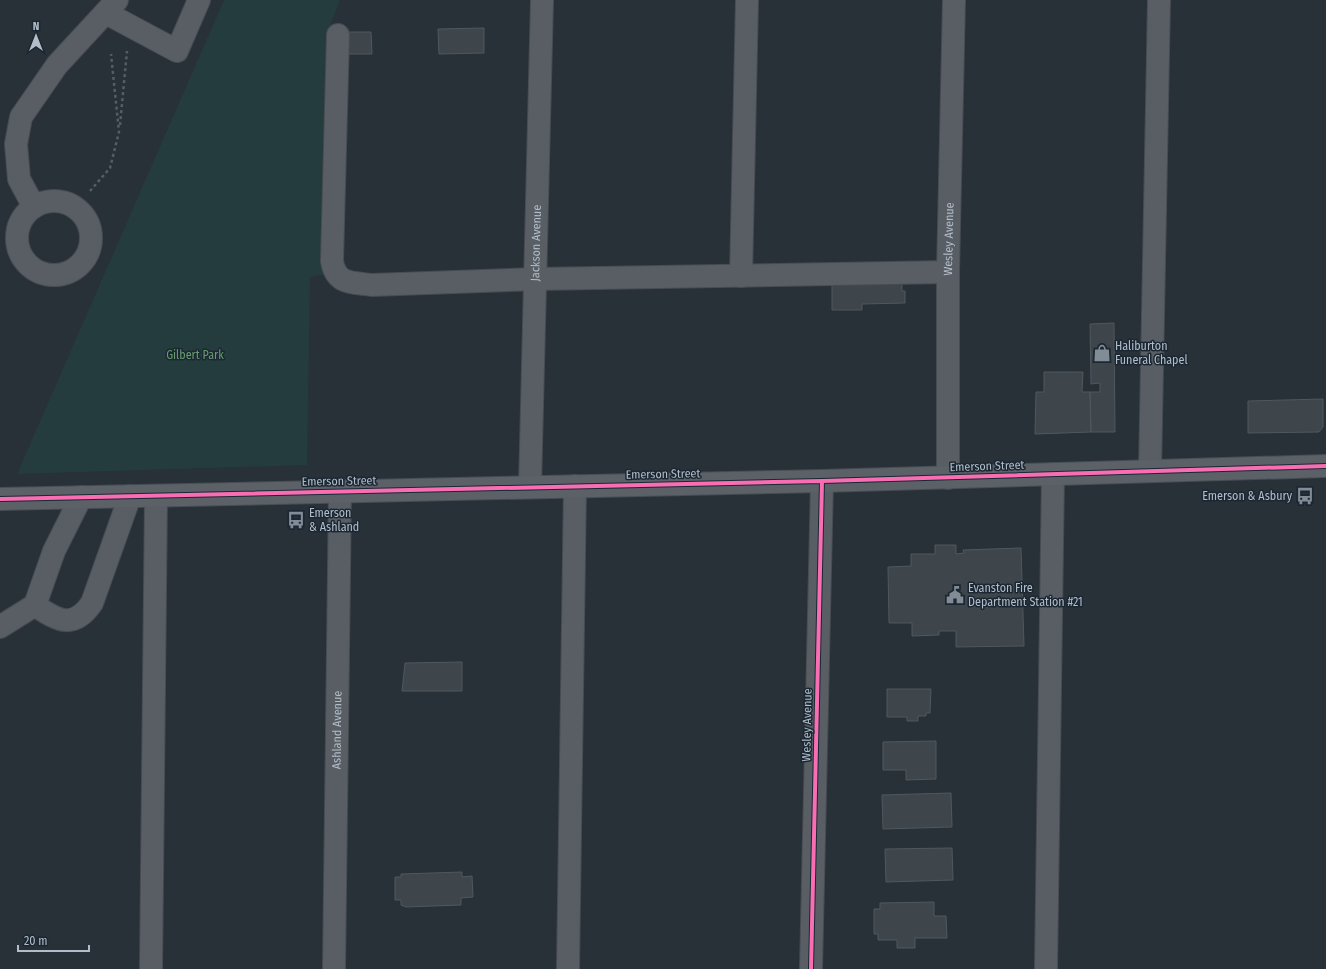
<svg xmlns="http://www.w3.org/2000/svg" width="1326" height="969" font-family="'Fira Sans Condensed',sans-serif">
  <style>
    .green { fill: #253c3e }
    .building { fill: #3e454b; stroke: #50585f }
    .lines { fill: none; stroke-linecap: round; stroke-linejoin: round }
    .minor-casing { stroke: #474c52; stroke-width: 24 }
    .major-casing { stroke: #464d54; stroke-width: 24 }
    .path { stroke: #565d63; stroke-width: 2.5; stroke-dasharray: 3 3; stroke-linecap: butt }
    .minor { stroke: #595e65; stroke-width: 22 }
    .major { stroke: #5b6167; stroke-width: 22 }
    .cycleway-casing { stroke: #1b2733; stroke-width: 6 }
    .cycleway { stroke: #f96db3; stroke-width: 4 }
    .labels { text-anchor: middle; dominant-baseline: central; stroke-width: 3; stroke-linejoin: round; paint-order: stroke }
    .street-label { font-size: 12px; fill: #b2bdc9; stroke: #1b2733 }
    .poi-label { font-size: 12px; fill: #b2bdc9; stroke: #1b2733; text-anchor: start }
    .park-label { font-size: 12px; fill: #689c70; stroke: #1b2733 }
  </style>
  <rect width="100%" height="100%" fill="#283038"/>
  <path class="green" d="M224 0H340L331 23 326 274 310 277 307 465 17 474Z"/>
  <path class="building" d="M484 28V53L439 54 438 29Z
    M348 32H371L372 54H348Z
    M902 277V291H905V303L862 304V310H832V279Z
    M1114 323 1115 432H1091L1090 392H1100V383L1091 384 1090 324Z
    M1044 372H1083L1082 392H1090L1091 432 1035 434 1036 392H1044Z
    M1323 399V427L1319 432 1248 433V401Z
    M935 545H956V554L964 553 963 550 1021 548 1024 646 956 647V631H939V635L912 636V623H889L888 567 911 566V554H935Z
    M462 662V691H402L405 663Z
    M887 689H931L930 713H926V716H918V721H907V717H887Z
    M936 741V779L906 780V770H883V742Z
    M951 793 952 827 883 829 882 795Z
    M952 848 953 880 886 882 885 849Z
    M462 872V877L472 876 473 897 461 898V905L406 907 401 905V900H395V877H401V874Z
    M934 902V916H946L947 938H915V948H897V940H878V934H874V909H880V903Z"/>
  <g class="lines">
    <g class="minor-casing">
      <g id="minor">
        <path d="M106 13 177 51 199 0"/>
        <path d="M338 35 332 261C336 285 352 282 372 285L536 279 948 272"/>
        <circle cx="54" cy="238" r="37"/>
        <path d="M34 207 19 179 16 144 21 117 57 65 117 0"/>
        <path d="M741 276 747 0"/>
        <path d="M1150 471 1159 0"/>
        <path id="s1" d="M948 478V272L954 0"/>
        <path id="s2" d="M530 487 542 0"/>
        <path d="M35 605C58 622 74 629 92 603L130 496"/>
        <path d="M0 627 35 605 54 551 81 497"/>
        <path d="M151 969 156 496"/>
        <path id="s3" d="M334 969 340 491"/>
        <path d="M568 969 575 486"/>
        <path d="M811 969 822 481"/>
        <path d="M1046 969 1053 474"/>
      </g>
    </g>
    <g class="major-casing">
      <path id="major" d="M0 499 822 481 1326 466"/>
    </g>
    <path class="path" d="M120 125 127 51
      M90 191 110 168 119 132 111 54"/>
    <use href="#minor" class="minor"/>
    <use href="#major" class="major"/>
    <g class="cycleway-casing">
      <path id="cycleway" d="M0 499 822 481 1326 466
        M811 969 822 481"/>
    </g>
    <use href="#cycleway" class="cycleway"/>
  </g>
  <defs>
    <g id="shop-bare" transform="scale(1.38)"><path d="M-5-2.5h2.3a2.7 3.5 0 0 1 5.4 0H5L5.5 6h-11ZM-1.5-2.5h3a1.5 2.3 0 0 0-3 0Z" fill="#828c96" stroke="#1b2733" stroke-width="2.5" paint-order="stroke"/></g>
    <g id="bus-bare" transform="scale(1.38)"><path d="M-5-6H5V4H4V6H2V4H-2V6H-4V4H-5ZM-3.5-4V0h7V-4ZM-3.5 1.2v1.5H-2V1.2ZM2 1.2v1.5H3.5V1.2Z" fill="#828c96" stroke="#1b2733" stroke-width="2.5" paint-order="stroke"/></g>
    <g id="civic-bare" transform="scale(1.38)"><path d="M-.6-6.5H3V-4.5H.6V-3L4-1V1h2V6H-6V1h2V-1L-.6-3ZM-1.2 2.5V6h2.4V2.5Z" fill="#828c96" stroke="#1b2733" stroke-width="2.5" paint-order="stroke"/></g>
  </defs>
  <g fill-rule="evenodd">
    <use href="#shop-bare" x="1102" y="353"/>
    <use href="#bus-bare" x="1305" y="496"/>
    <use href="#bus-bare" x="296" y="520"/>
    <use href="#civic-bare" x="955" y="595"/>
  </g>
  <g class="labels">
    <g class="street-label">
      <text stroke="none"><textPath href="#s1" startOffset="239">Wesley Avenue</textPath></text>
      <text stroke="none"><textPath href="#s2" startOffset="244">Jackson Avenue</textPath></text>
      <text transform="translate(987 466) rotate(-2)">Emerson Street</text>
      <text transform="translate(663 474) rotate(-1)">Emerson Street</text>
      <text transform="translate(339 481) rotate(-1)">Emerson Street</text>
      <text transform="translate(807 725) rotate(-89)">Wesley Avenue</text>
      <text stroke="none"><textPath href="#s3" startOffset="239">Ashland Avenue</textPath></text>
    </g>
    <g class="poi-label">
      <text x="1115" y="346">Haliburton<tspan x="1115" dy="14">Funeral Chapel</tspan></text>
      <text x="1292" y="496" text-anchor="end">Emerson &amp; Asbury</text>
      <text x="309" y="513">Emerson<tspan x="309" dy="14">&amp; Ashland</tspan></text>
      <text x="968" y="588">Evanston Fire<tspan x="968" dy="14">Department Station #21</tspan></text>
    </g>
    <g class="park-label">
      <text x="195" y="355">Gilbert Park</text>
    </g>
  </g>
  <g transform="translate(36 36)" stroke="#1b2733" stroke-width="3" paint-order="stroke">
  <path d="M0-3L7 15L0 10L-7 15Z" fill="#b2bdc9"/>
  <text y="-6" font-size="11" font-weight="bold" text-anchor="middle" fill="#b2bdc9">N</text>
  </g>
  <path d="M18 945v6h71v-6" fill="none" stroke="#b2bdc9" stroke-width="2"/>
  <text x="24" y="945" font-size="12" fill="#b2bdc9" stroke="#1b2733" stroke-width="3" paint-order="stroke">20 m</text>
</svg>
